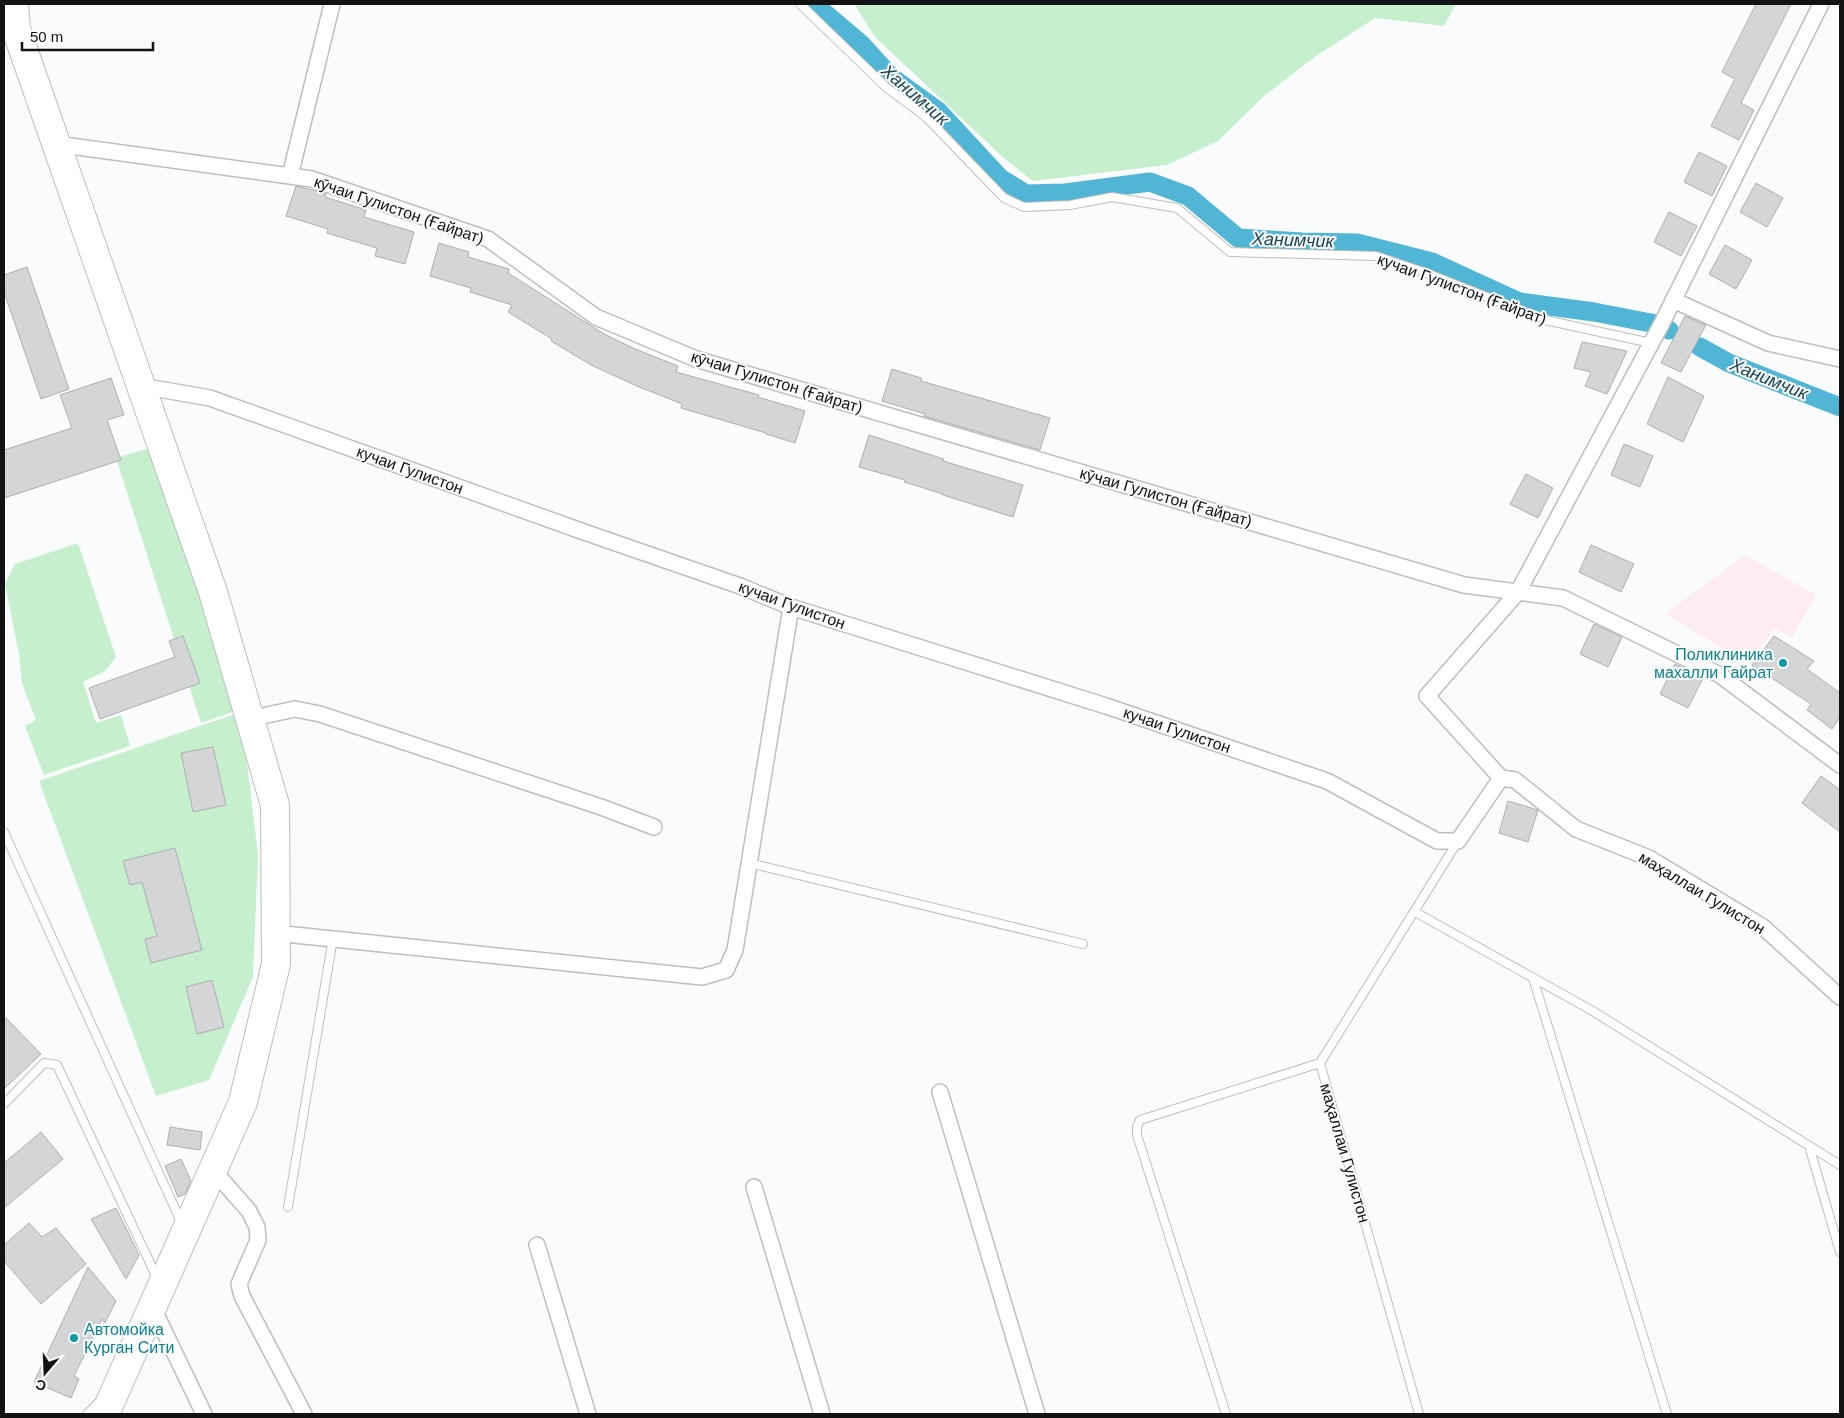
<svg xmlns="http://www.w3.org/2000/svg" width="1844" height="1418" font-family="Helvetica,sans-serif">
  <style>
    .education { fill: #fdedf1 }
    .green { fill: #c6efce }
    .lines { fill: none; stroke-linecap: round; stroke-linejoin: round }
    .canal { stroke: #51b5d5; stroke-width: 19 }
    .building { fill: #d4d5d6; stroke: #adaeb0 }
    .lane-casing { stroke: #bdbebf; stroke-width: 10 }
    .street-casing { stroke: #bdbebf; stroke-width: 18 }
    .highway-casing { stroke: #bdbebf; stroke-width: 30 }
    .lane { stroke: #fff; stroke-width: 8 }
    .street { stroke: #fff; stroke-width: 15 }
    .highway { stroke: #fff; stroke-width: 28 }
    .culture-dot { fill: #0f9aa8; stroke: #fafbfd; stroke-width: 2 }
    .labels { text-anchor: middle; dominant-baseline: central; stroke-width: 4; stroke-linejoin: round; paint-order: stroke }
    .street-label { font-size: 16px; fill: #131314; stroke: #fafbfd }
    .culture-label { font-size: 16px; fill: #0d838f; stroke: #fafbfd; text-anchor: end }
    .water-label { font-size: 18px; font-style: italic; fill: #1a4654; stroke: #fafbfd }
  </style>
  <rect width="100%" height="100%" fill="#fafbfd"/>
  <path class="education" d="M1745 555 1816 595 1792 638 1775 628 1748 663 1665 614Z"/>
  <path class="green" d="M854 4H1456L1444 26 1375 18 1316 56 1264 96 1218 141 1167 165 1033 181 1005 159 875 37Z
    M150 448 239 710 201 723 116 458Z
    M78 543 116 657 105 671 83 682 96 723 121 715 130 746 44 775 25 726 36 720 22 683 19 654 5 584 15 564Z
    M241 712 258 855 253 977 209 1080 156 1096 39 781Z"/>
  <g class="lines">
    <path class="canal" d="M814 4 861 44 891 77 938 111 1000 178 1026 194 1065 193 1150 182 1188 196 1238 238 1302 242 1357 243 1432 262 1519 302 1594 312 1661 325 1669 330
      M1700 347 1729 363 1840 407"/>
  </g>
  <path class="building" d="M1756 4H1791L1741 103 1754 110 1739 140 1711 126 1735 79 1722 72Z
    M1699 152 1727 166 1712 196 1684 182Z
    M1756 183 1783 198 1767 227 1740 212Z
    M296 186 321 192 326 194 325 197 366 210 364 217 414 232 405 264 375 256 377 248 327 233 328 229 286 216Z
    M1669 212 1697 226 1681 256 1654 242Z
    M439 243 469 252 468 257 509 269 508 273 606 335 635 349 678 366 676 372 759 395 758 397 805 411 795 443 766 434V433L681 408 682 404 637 386 591 365 551 341 552 339 508 312 512 305 470 292 471 288 430 276Z
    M1725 245 1752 260 1736 289 1709 274Z
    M27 267 69 389 41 399 4 292V275Z
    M1685 316 1706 325 1681 372 1661 363Z
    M1582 342 1627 351 1607 394 1585 386 1591 372 1574 368Z
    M892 369 921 378V381L1050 418 1040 450 924 416 925 414 882 401Z
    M1668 377 1704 396 1683 442 1647 424Z
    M111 378 124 415 107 420 121 460 4 498V450L72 428 60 395Z
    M869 435 944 459 943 461 1023 485 1013 517 943 495V494L904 482 905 480 859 467Z
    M1624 444 1653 456 1640 487 1611 475Z
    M1526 474 1553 488 1538 518 1510 504Z
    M1591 545 1634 564 1621 592 1579 572Z
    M1594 624 1622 637 1608 667 1580 654Z
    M183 636 200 683 100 719 89 688 175 657 169 641Z
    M1774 636 1814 661 1807 669 1840 693V717L1832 729 1807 710 1811 704 1752 665Z
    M1675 664 1703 678 1688 708 1660 694Z
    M213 747 226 805 193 812 181 753Z
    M1821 776 1840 790V832L1802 803Z
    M1508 801 1538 810 1528 842 1499 833Z
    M175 848 202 950 151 963 145 939 157 936 142 882 130 885 123 861Z
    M212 980 224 1027 197 1034 186 987Z
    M4 1016 41 1054 4 1089Z
    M170 1127 202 1132 200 1150 167 1145Z
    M41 1132 63 1159 4 1208V1163Z
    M181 1159 191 1181 185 1194 178 1197 165 1166Z
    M116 1208 139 1255 126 1279 91 1219Z
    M29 1223 42 1237 56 1228 86 1264 41 1304 4 1261V1245Z
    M88 1267 116 1301 105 1323 102 1319 74 1376 79 1379 71 1398 34 1382Z"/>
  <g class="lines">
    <g class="lane-casing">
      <path id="lane" d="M800 4 887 88 926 117 1004 198 1024 207 1070 205 1112 197 1177 208 1230 252 1376 256 1426 273 1545 320 1651 343
        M4 832 182 1224
        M749 863 1083 944
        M1415 912 1591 1010 1840 1165
        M1533 978 1667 1414
        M4 1104 44 1063 57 1065 158 1280
        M1809 1146 1840 1252
        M288 1207 333 938
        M87 1414 99 1402
        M1226 1414 1137 1135V1127L1140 1120 1320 1063
        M1419 1414 1320 1063 1458 841"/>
    </g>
    <g class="street-casing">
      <path id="street" d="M56 144 312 179 488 239 596 317 696 359 1464 585 1563 598 1720 675 1840 765
        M290 176 332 4
        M1673 300 1768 343 1840 359
        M141 386 210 398 584 532 740 586 791 607 1106 706 1327 781 1437 841H1458L1501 778 1515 780 1576 829 1649 858 1763 927 1840 997
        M249 719 295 709 320 714 601 807 654 827
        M1501 778 1427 696 1518 592 1661 325 1821 4
        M275 933 702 977 726 970 735 950 791 607
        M940 1092 1037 1414
        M213 1170 249 1211 257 1227 258 1240 239 1284 242 1296 304 1414
        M754 1187 822 1414
        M537 1245 588 1414
        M153 1308 204 1414"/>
    </g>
    <g class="highway-casing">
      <path id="highway" d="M14 4 16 29 213 592 275 805 276 964 243 1102 105 1414"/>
    </g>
    <use href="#lane" class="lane"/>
    <use href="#street" class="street"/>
    <use href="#highway" class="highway"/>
  </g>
  <g class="culture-dot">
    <circle cx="1783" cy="663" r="5"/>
    <circle cx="74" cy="1338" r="5"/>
  </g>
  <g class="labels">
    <g class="street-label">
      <text transform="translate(399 210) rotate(19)">кӯчаи Гулистон (Ғайрат)</text>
      <text transform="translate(1462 289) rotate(20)">кучаи Гулистон (Ғайрат)</text>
      <text transform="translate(777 382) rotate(17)">кӯчаи Гулистон (Ғайрат)</text>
      <text transform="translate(410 470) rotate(20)">кучаи Гулистон</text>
      <text transform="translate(1166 497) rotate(16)">кӯчаи Гулистон (Ғайрат)</text>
      <text transform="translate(792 605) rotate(20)">кучаи Гулистон</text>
      <text transform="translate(1177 730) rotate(19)">кучаи Гулистон</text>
      <text transform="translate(1702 893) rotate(31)">маҳаллаи Гулистон</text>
      <text transform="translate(1345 1153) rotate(74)">маҳаллаи Гулистон</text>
    </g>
    <g class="culture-label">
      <text x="1773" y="654">Поликлиника<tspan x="1773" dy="18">махалли Гайрат</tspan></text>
      <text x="84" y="1329" text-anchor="start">Автомойка<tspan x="84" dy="18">Курган Сити</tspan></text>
    </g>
    <g class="water-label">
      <text transform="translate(915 95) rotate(41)">Ханимчик</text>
      <text transform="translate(1293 240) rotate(2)">Ханимчик</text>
      <text transform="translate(1769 379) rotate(22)">Ханимчик</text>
    </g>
  </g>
  <rect width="1844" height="1418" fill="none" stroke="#131314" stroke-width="10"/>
  <g transform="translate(45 1373) rotate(199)" stroke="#fafbfd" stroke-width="4" paint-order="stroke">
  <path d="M0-4L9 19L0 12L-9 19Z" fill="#131314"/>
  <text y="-8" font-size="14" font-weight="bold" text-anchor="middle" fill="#131314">С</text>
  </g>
  <path d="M22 42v8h131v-8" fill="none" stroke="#131314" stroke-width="2.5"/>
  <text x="30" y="42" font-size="15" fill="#131314" stroke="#fafbfd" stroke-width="4" paint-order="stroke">50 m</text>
</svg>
